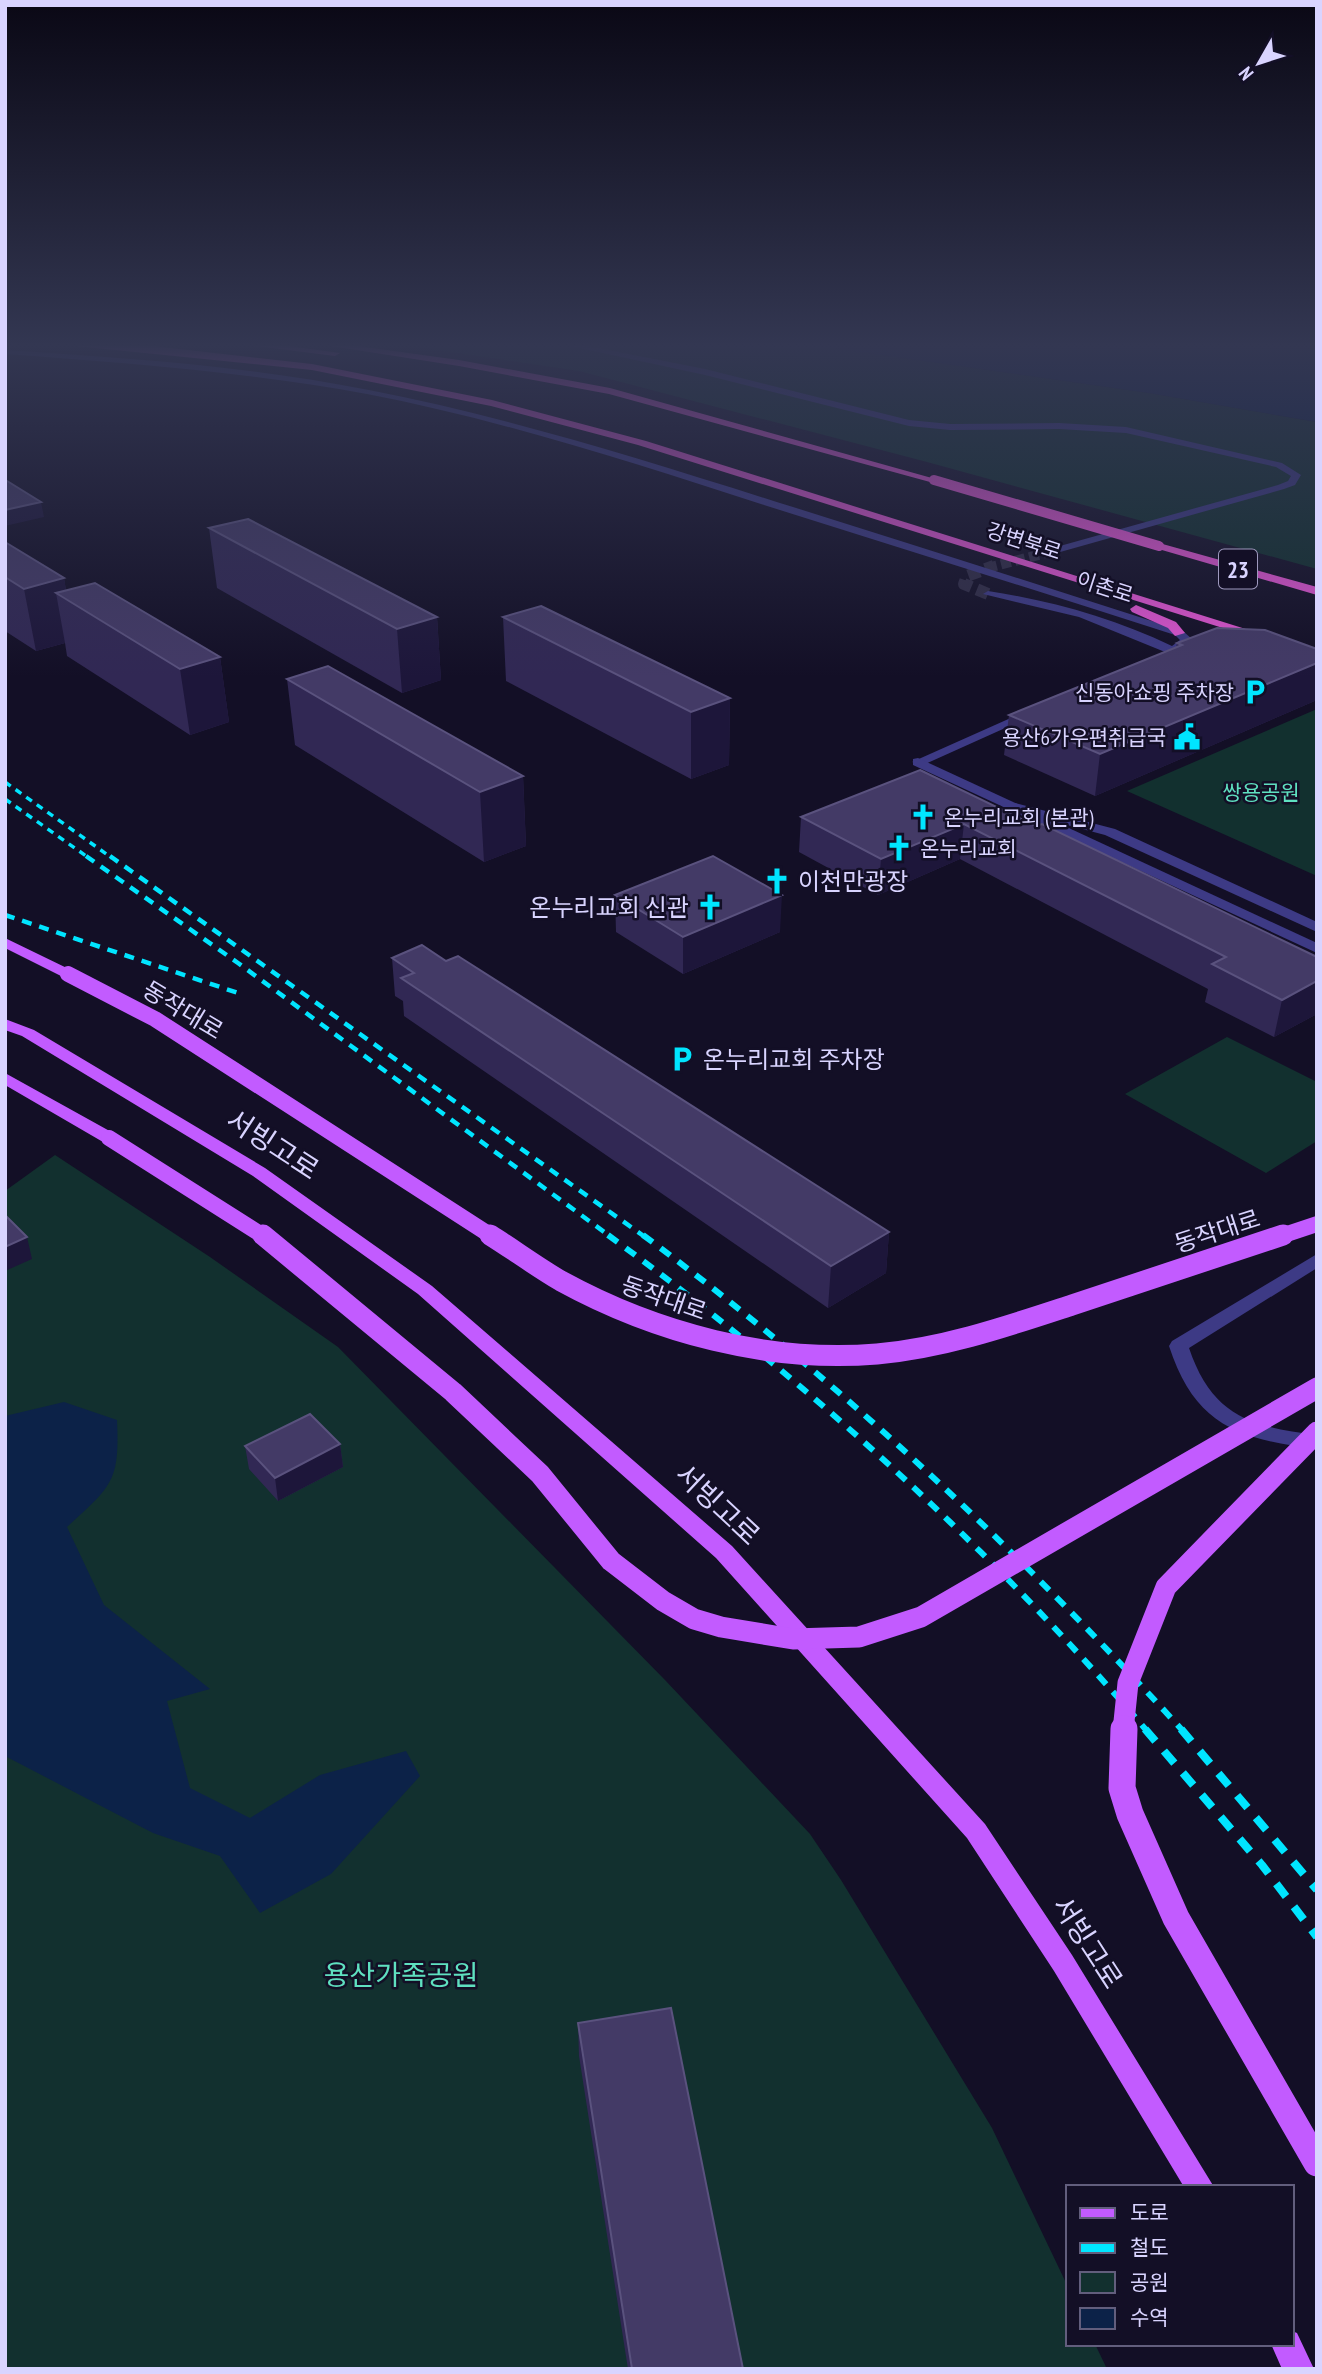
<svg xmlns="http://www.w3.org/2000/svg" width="1322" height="2374" font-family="'PT Sans Narrow','Noto Sans KR',sans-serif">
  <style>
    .green { fill: #12302f }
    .water { fill: #0c2248 }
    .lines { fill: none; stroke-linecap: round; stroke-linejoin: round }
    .minor-tunnel-far1 { stroke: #312d47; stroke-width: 10; stroke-dasharray: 10 4.5; stroke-linecap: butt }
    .minor-tunnel { stroke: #312d47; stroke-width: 12; stroke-dasharray: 12 6; stroke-linecap: butt }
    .minor { fill: #3d3a85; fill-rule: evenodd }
    .tertiary { fill: #3d3a85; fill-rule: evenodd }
    .primary { fill: #c25bff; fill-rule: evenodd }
    .trunk { fill: #e055d1; fill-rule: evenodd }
    .rail-far3 { stroke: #00e5ff; stroke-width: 3.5; stroke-dasharray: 7 6; stroke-linecap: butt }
    .rail-far2 { stroke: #00e5ff; stroke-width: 4.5; stroke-dasharray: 10 8; stroke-linecap: butt }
    .rail-far1 { stroke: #00e5ff; stroke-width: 6; stroke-dasharray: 12 10; stroke-linecap: butt }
    .rail { stroke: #00e5ff; stroke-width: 8; stroke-dasharray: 16 13; stroke-linecap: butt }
    .primary-bridge-far2 { stroke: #c25bff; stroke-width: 16 }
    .primary-bridge-far1 { stroke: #c25bff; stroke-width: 21 }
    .primary-bridge { stroke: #c25bff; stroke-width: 27 }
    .trunk-bridge { stroke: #e055d1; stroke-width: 10 }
    .wall { fill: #312854 }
    .shaded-wall { fill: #1d163a }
    .building { fill: #433a66; stroke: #5a527e; stroke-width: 2 }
    .labels { text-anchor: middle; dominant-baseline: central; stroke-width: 5; stroke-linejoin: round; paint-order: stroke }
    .far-street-label { font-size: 21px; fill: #d9d4ff; stroke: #130f26 }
    .far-poi-label { font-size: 21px; fill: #d9d4ff; stroke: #130f26; text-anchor: end }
    .far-park-label { font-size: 21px; fill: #5fe0c0; stroke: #130f26 }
    .shield { fill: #130f26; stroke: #9e99be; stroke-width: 2 }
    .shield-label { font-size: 23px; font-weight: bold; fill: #d9d4ff }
    .poi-label { font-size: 24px; fill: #d9d4ff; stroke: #130f26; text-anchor: start }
    .street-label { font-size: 24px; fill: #d9d4ff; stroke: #130f26 }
    .near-street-label { font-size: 28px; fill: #d9d4ff; stroke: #130f26 }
    .near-park-label { font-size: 28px; fill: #5fe0c0; stroke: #130f26 }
  </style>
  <rect width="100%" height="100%" fill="#130f26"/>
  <path class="green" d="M396 344H805L1149 393 1317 422V569L927 462 579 371Z
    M1317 709V876L1127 791Z
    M1227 1037 1317 1082V1141L1266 1173 1125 1094Z
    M55 1155 210 1257 338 1347 665 1680 810 1834 841 1880 992 2128 1068 2287V2344H1095L1107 2369H5V1191Z"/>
  <path class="water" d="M805 344H1317V422L1149 393Z
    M64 1402 117 1420C120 1483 111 1486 67 1527L104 1605 210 1689 167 1701 190 1788 250 1818 320 1775 406 1751 420 1776 331 1874 260 1913 220 1856 153 1833 5 1756V1416Z"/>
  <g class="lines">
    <path class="minor-tunnel-far1" d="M987 568 1046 553"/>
    <path class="minor-tunnel" d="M988 594 964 584 967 576 994 566"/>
    <path class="minor" d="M561 344H578L705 369 909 420 950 424 1059 423 1126 427 1282 463 1301 475 1295 485 1284 489 1046 556 1041 553 1042 551 1278 485 1288 481 1291 476 1276 467 1126 433 1059 429 950 430 909 426 705 375Z
      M5 350C127 358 249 366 369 390 513 418 653 463 793 507 923 548 1053 589 1183 631L1193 640 1178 654 1165 656V652L1079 617 983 594 988 591C1052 601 1113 618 1172 646L1180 640 1175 635C1038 591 901 548 764 505 634 463 502 420 367 394 248 372 126 363 5 354Z
      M1024 712 1034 715 923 765 912 762Z
      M1015 803 1115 829 1317 922V932L1105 835 1010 810 1008 807Z
      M1317 1254V1268L1189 1348C1212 1416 1251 1427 1317 1435V1449C1239 1439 1195 1426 1169 1346L1172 1341Z"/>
    <path class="tertiary" d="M918 758 1317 943V953L913 765V759Z"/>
    <path class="primary" d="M5 938 73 971 76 974 73 977H63L5 948Z
      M5 1019 34 1030 265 1168 432 1286 732 1546 985 1824 1072 1955 1214 2187H1184L1054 1971 967 1838 716 1558 418 1294 253 1176 22 1036 5 1030Z
      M5 1073 115 1134 117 1138 115 1142H103L5 1085Z
      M1292 2331 1297 2333 1314 2369H1282L1271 2344H1292Z"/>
    <path class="trunk" d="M56 344 153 346 312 364 492 400 646 441 1268 636 1258 639 638 445 491 406 312 370Z
      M240 344H274L340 353 335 356Z
      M318 344H343L459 360 610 388 939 480 930 482 609 394 459 366Z
      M1159 543 1317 587V595L1155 548 1153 546Z
      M1136 605 1176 622 1185 633 1175 636 1168 628 1132 612 1130 609Z"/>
    <path class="rail-far3" d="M5 782 112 858
      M5 799 89 858"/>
    <path class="rail-far2" d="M86 856 238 963 611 1237
      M110 856 645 1237
      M5 915 241 994"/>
    <path class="rail-far1" d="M608 1235C805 1379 988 1545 1147 1731
      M643 1235C840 1381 1018 1550 1183 1731"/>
    <path class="rail" d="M1145 1729 1262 1865 1317 1937
      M1181 1729 1317 1890"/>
    <path class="primary-bridge-far2" d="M68 974 155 1019 493 1237
      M109 1138 265 1237
      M1278 1237 1317 1224"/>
    <path class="primary-bridge-far1" d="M263 1235 453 1392 540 1474 611 1561 663 1601 694 1619 721 1627 793 1639 859 1637 921 1617 1317 1388
      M490 1235C514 1250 537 1267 561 1281 656 1333 769 1363 877 1354 944 1348 1008 1326 1072 1305 1143 1282 1213 1258 1283 1235
      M1123 1731 1128 1683 1166 1587 1317 1432"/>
    <path class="primary-bridge" d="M1124 1729 1122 1788 1130 1814 1176 1918 1317 2163"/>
    <path class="trunk-bridge" d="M934 480 1159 546"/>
  </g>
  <path class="wall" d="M209 528 437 617 441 680 402 693 217 588Z
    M5 542 64 578 66 591 220 657 229 722 190 735 67 656 65 643 36 651 5 631Z
    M503 617 730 698 729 765 691 779 506 681Z
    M1177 643 1317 649V700L1095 796 1004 755 1009 715 1176 647Z
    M287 679 523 776 526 846 484 862 295 745Z
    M801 817 1036 826 1317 957V1014L1274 1037 1205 1002 1208 989 960 859 878 895 799 852Z
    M615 895 780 932 683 974 616 932Z
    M392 958 446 961 889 1232 886 1273 828 1308 404 1016 403 1001 395 996Z
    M340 1444 343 1467 278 1501 249 1469 245 1446Z
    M578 2023 743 2369H628L579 2056Z"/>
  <path class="shaded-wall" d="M41 502 44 517 5 526V510Z
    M64 578 68 601 56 593 65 643 36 651 24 589Z
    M437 617 441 680 402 693 397 629Z
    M220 657 229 722 190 735 180 669Z
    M1317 663V700L1095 796 1100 754Z
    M730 698 729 765 691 779V712Z
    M523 776 526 846 484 862 480 792Z
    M964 824 960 859 878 895 881 859Z
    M782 895 780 932 683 974V937Z
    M1317 981V1014L1274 1037 1282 1000Z
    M889 1232 886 1273 828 1308 831 1266Z
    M27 1237 32 1259 5 1271V1247Z
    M340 1444 343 1467 278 1501 275 1478Z"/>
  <path class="building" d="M5 481H7L41 502 5 510Z
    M248 519 437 617 397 629 209 528Z
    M5 542 64 578 24 589 5 577Z
    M95 583 220 657 180 669 56 593Z
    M541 606 730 698 691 712 503 617Z
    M1217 628 1265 630 1317 649V663L1100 754 1009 715 1182 645 1177 643Z
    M328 666 523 776 480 792 287 679Z
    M920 770 1036 826 1042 824 1317 957V981L1282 1000 1212 964 1226 957 964 824 881 859 801 817Z
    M713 856 782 895 683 937 615 895Z
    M422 945 446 961 458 956 889 1232 831 1266 401 978 414 973 392 958Z
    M5 1215 27 1237 5 1247Z
    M310 1414 340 1444 275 1478 245 1446Z
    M671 2008 743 2369H632L578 2023Z"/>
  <linearGradient id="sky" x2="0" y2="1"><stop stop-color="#0a0815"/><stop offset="0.51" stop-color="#333752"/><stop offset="1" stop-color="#333752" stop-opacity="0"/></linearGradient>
  <rect width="1322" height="677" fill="url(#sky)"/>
  <defs>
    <g id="parking-bare" transform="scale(2.1)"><path d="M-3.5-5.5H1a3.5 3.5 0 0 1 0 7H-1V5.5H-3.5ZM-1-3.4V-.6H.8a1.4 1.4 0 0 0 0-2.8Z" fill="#00e5ff" stroke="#130f26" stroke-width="2.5" paint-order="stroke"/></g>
    <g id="civic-bare" transform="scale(2.1)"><path d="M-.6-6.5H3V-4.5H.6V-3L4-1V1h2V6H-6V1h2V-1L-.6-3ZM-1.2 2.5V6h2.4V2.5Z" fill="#00e5ff" stroke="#130f26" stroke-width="2.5" paint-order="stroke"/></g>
    <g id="church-bare" transform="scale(2.1)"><path d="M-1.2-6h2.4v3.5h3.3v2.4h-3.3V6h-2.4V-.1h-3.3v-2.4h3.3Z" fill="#00e5ff" stroke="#130f26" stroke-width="2.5" paint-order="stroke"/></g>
  </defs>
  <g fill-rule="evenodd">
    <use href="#parking-bare" x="1255" y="692"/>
    <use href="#civic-bare" x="1187" y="737"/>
    <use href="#church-bare" x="923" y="817"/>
    <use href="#church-bare" x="899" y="848"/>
    <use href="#church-bare" x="777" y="881"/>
    <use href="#church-bare" x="710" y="907"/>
    <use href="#parking-bare" x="682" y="1059"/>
  </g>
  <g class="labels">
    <g class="far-street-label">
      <text transform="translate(1024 541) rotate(18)">강변북로</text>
      <text transform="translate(1105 587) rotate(18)">이촌로</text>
    </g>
    <g class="far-poi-label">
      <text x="1234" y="692">신동아쇼핑 주차장</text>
      <text x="1166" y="737">용산6가우편취급국</text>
      <text x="944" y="817" text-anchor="start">온누리교회 (본관)</text>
      <text x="920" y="848" text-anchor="start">온누리교회</text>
    </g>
    <g class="far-park-label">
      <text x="1261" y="792">쌍용공원</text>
    </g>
    <rect class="shield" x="1219" y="549.5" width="38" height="39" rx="5"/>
    <g class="shield-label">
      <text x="1238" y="569">23</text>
    </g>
    <g class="poi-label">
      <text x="798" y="881">이천만광장</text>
      <text x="689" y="907" text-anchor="end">온누리교회 신관</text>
      <text x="703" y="1059">온누리교회 주차장</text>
    </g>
    <g class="street-label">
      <text transform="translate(183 1010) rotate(31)">동작대로</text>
      <text transform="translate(1217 1231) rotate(-18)">동작대로</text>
      <text transform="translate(664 1298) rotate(19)">동작대로</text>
    </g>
    <g class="near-street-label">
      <text transform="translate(273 1144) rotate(33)">서빙고로</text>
      <text transform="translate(718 1504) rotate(43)">서빙고로</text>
      <text transform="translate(1088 1942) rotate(57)">서빙고로</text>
    </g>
    <g class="near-park-label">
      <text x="401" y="1974">용산가족공원</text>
    </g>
  </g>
  <rect width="1322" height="2374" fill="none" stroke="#d9d4ff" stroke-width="14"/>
  <rect x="1066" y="2185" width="228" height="161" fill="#130f26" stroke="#625e7d" stroke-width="2"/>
  <rect x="1080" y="2208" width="35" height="10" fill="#c25bff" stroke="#625e7d" stroke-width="2"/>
  <text x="1130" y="2220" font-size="21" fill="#d9d4ff">도로</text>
  <rect x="1080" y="2243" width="35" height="10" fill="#00e5ff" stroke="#625e7d" stroke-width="2"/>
  <text x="1130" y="2255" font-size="21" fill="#d9d4ff">철도</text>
  <rect x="1080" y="2272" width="35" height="21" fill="#12302f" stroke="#625e7d" stroke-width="2"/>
  <text x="1130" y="2290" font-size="21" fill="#d9d4ff">공원</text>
  <rect x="1080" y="2308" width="35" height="21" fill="#0c2248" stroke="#625e7d" stroke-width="2"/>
  <text x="1130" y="2325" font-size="21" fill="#d9d4ff">수역</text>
  <g transform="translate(1259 63) rotate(231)" stroke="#130f26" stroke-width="5" paint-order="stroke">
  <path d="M0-5L12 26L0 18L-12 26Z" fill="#d9d4ff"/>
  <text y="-10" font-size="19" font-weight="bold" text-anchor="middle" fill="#d9d4ff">N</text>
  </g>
</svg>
